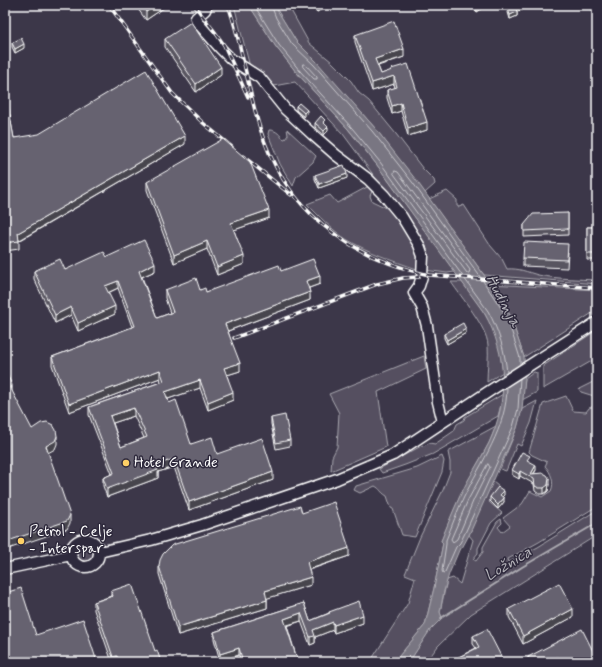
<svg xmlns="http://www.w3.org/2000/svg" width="602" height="667" font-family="Mynerve,sans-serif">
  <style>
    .green { fill: #555060; stroke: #aaa8b0 }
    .water { fill: #797682; stroke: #afadb4 }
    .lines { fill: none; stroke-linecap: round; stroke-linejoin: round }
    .shore { stroke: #c9c8cd; stroke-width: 1 }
    .stream { stroke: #afadb4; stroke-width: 2 }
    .minor-casing { stroke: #fff; stroke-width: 13 }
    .minor { stroke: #2f2a3d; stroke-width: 10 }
    .rail-casing { stroke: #fff; stroke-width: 3.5 }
    .rail { stroke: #2f2a3d; stroke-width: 2; stroke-dasharray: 6; stroke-linecap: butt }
    .wall { fill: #585460; stroke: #fff; fill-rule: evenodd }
    .shaded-wall { fill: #47454e; stroke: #fff }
    .building { fill: #666270; stroke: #fff; fill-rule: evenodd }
    .poi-dot { fill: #ffd166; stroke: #2f2a3d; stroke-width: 1.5 }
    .labels { text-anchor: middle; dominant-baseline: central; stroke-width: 3; stroke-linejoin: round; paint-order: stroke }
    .poi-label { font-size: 15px; fill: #fff; stroke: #2f2a3d; text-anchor: start }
    .water-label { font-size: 16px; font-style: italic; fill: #b5b4ba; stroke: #2f2a3d }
  </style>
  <rect width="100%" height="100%" fill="#3c3749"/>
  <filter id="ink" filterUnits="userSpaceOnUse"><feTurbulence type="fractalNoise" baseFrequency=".025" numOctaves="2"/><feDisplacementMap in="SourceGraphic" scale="8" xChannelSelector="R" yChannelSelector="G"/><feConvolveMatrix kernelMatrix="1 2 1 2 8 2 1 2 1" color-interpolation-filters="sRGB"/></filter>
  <g filter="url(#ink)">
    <path class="green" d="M234 5H249L276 47 297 73 348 129 377 165 455 272 447 273 424 270 427 254 426 246 343 134 295 82 274 86 262 75 250 67Z
      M274 5H288L309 43 332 62 351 81 359 93 369 101 396 134 423 169 434 180 435 184 425 193 375 128 316 62 296 41Z
      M287 129 316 156 313 162 296 177 293 186 280 164 268 134 269 130C275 130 279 133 282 138L285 139 288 135Z
      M369 186 373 189 370 196 372 201 391 210 414 246 420 262 417 269C393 261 368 252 346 239 331 229 319 216 307 204L330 195 337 203Z
      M447 191 457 200V206L459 207 464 205 490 245 502 259 507 269C519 268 527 272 538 275 557 279 578 279 597 280V284L484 275 429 199Z
      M451 282H462C477 302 493 322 499 347 501 355 501 364 503 372L487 382C487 370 489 357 488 345 487 327 461 297 451 282Z
      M490 284 597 290V310L524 357 510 315Z
      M597 330V358L543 389V366Z
      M424 356 426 369 378 392 386 447 331 471 332 457 337 447 339 413 329 394Z
      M534 372 537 373V392L522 400 525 379Z
      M597 380V397L581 392 579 389Z
      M503 394 502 401 498 416 433 454 405 465 382 473 379 469 423 445 424 446 429 443 435 444 454 431 457 424 464 420 465 417Z
      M566 396 573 411 586 412 589 408 597 405V506L539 542 508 559 509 562 538 547 597 510V535L471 614 438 646 426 662H409L430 630 442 618 440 612 447 580 453 578 460 584 473 540 469 535 482 503 493 482 498 486 499 489 489 502 502 513 491 523 478 548V553L473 559 476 561 483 552V547L497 522 501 519 502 523 498 527 502 532 510 526 503 518 522 504 530 491 542 497 551 491C555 483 551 472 545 466L547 462 532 455 529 452 543 404Z
      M537 401 531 423 521 446 517 444 506 471 500 469 517 428 522 409Z
      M496 426 489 443 460 496 441 541 443 543 434 588 425 625 394 662H370L408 603 415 578 405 574 420 537 443 490 450 472V462L448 452Z
      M442 456 444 461 442 472 415 537 402 535 393 509 391 508 387 496C380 492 381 489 375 486L360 493 354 490 356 486 417 468Z
      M75 553a10 10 0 1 1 20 0a10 10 0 1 1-20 0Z"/>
    <path class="water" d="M249 5H274L296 41 317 62 375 128 416 180 484 275 510 315 524 357 525 379 522 409 517 428 469 535 462 548H460L449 574 444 591 440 612 442 618 430 630 409 662H394L425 625 434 588 443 543 441 541C447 526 453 511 460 496 468 478 480 461 489 443 509 400 507 355 485 314L377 165 349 130 297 73 276 47Z"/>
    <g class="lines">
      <path class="shore" d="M254 5 279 45 300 71 352 128 380 162 488 311C499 331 505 351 507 373
        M271 5 276 18 292 44 314 65 372 131 413 183 481 278 507 317 520 358V364
        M303 64H305L317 77V79H314L303 67Z
        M395 171 398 172 470 270 469 273H467L394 174Z
        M507 387C507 428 481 462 464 497 457 511 452 526 446 540V544L442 571 443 573 445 572 456 547 460 543 465 533 513 427 518 409 520 378
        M488 464 490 467 474 499 457 539 453 542 451 539 468 500Z"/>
      <path class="stream" d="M441 618 522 567 597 523"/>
      <g class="minor-casing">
        <path id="minor" d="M207 5 205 10 196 18 197 22 220 48 231 59 260 78 285 109 312 134 336 155 368 179 384 195 402 217 419 245 423 256 422 276 419 286 414 293 422 307 427 326 438 402 443 422
          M71 553a14 14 0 1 1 28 0a14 14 0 1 1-28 0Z
          M99 552 151 540 202 525 337 479 393 455 491 390 597 322
          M5 569 71 555"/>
      </g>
      <use href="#minor" class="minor"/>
      <g class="rail-casing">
        <path id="rail" d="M109 5 172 93 202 122 232 147
          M194 5 215 32 224 45 248 97
          M228 5C242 44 247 85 259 125 283 208 347 257 429 275L597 288
          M243 156 291 195
          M234 338 377 284 403 278 419 277"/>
      </g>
      <use href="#rail" class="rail"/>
    </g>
    <path class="wall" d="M135 5H168L146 20Z
      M312 5H327V6L317 12Z
      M472 5H487L477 12Z
      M507 5 524 9 517 12V16L510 19 507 9Z
      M355 35 404 57 378 66 381 74 391 71V69L427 130 408 136 401 111 392 114 387 98V90L395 88 394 84 372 91 355 42Z
      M165 39 221 75 196 92 165 47Z
      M12 43 24 48 15 53 12 47Z
      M5 89 14 138 185 144 19 241V249L5 251Z
      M296 106 307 114 304 117 296 110Z
      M315 123 328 131 324 135 315 127Z
      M315 175 347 178 319 188 315 179Z
      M147 182 269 218 234 230 244 264 217 275 207 249 174 263 147 190Z
      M568 213V235L524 237V225Z
      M587 227H597V260H587Z
      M568 252 567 268 523 266V258Z
      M107 257 155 271 142 277 157 318 170 313 165 298V290H200L206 292 281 271 320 284 309 288 310 300 228 331 240 371 227 375 233 400 208 410 200 388 168 399 169 403 191 444 217 454 273 480 189 510 174 467 158 472V478L107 497 103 486V478L112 474 89 415V407L161 382 160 378 69 412 52 365V357L132 327 118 288 108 293 115 314 78 331 71 315 55 323 34 279V271L65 270ZM134 416 144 438 121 447 113 423Z
      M466 333 447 344 444 338V334Z
      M271 418 290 440V446L276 449 271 424Z
      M529 461 536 470 534 474 549 484 548 491 544 494H539L535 491 534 484 520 476 519 479 512 475V470Z
      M504 495 502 497 504 502 498 509 490 501V497Z
      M302 513 349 556 309 570 311 585 267 598V608L178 635 159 574V566Z
      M111 591 155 651 161 662H112L94 610V602L111 596Z
      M304 603 310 621 329 613V612L363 623 334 633 333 630 315 637V643L310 645 301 621 287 626 298 662H241L239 655 220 661 214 639V632Z
      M509 609 573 617 523 644 509 617Z
      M473 636 504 662H455V659L476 648 473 644Z
      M528 657 597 659V662H528Z"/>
    <path class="shaded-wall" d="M156 5H168L146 20V12Z
      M319 5H327V6L317 12V6Z
      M477 5H487L477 12Z
      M524 5V9L516 12V8Z
      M517 12V16L510 19V15Z
      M24 44V48L15 53V49Z
      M404 49V57L375 66V59Z
      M221 67V75L196 92V84Z
      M394 76V84L372 91V83Z
      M401 103V111L392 114V106Z
      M307 110V114L304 117V113Z
      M427 122V130L408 136V128Z
      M328 127V131L324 135V131Z
      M185 136V144L18 241V233Z
      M347 174V178L319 188V184Z
      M269 210V218L231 231V223Z
      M207 241V249L174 263V255Z
      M244 256V264L217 275V267Z
      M155 263V271L139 278V271Z
      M320 276V284L306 289V281Z
      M118 281V288L105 294V286Z
      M310 292V300L225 332V324Z
      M115 306V314L78 331V323Z
      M71 307V315L55 323V315Z
      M466 329V333L447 344V340Z
      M240 363V371L224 376V368Z
      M160 370V378L69 412V404Z
      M200 380V388L165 400V392Z
      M12 385V393L10 387Z
      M233 392V400L208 410V402Z
      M134 408V416L110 424V416Z
      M57 436V444L55 449 46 454V446Z
      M174 459V467L158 472V478L107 497V489L156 465Z
      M536 465V470L531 477V474Z
      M520 471V476L519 479V474Z
      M273 472V480L189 510V502Z
      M549 478V484L548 491 544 494V488Z
      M504 491V495L500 499V495Z
      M504 498V502L498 509V505Z
      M70 515V523L67 529 5 550V542Z
      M349 548V556L307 570V562Z
      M311 577V585L265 599V591Z
      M267 600V608L178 635V627Z
      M573 609V617L523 644V636Z
      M301 613V621L284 626V619Z
      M363 615V623L334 633V625Z
      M333 622V630L315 637V643L310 645V637L313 630Z
      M239 648V655L220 661V654Z
      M117 656V662H113V657Z
      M558 657V662H549Z"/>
    <path class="building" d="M141 5H156L146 12Z
      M507 5H524L516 8 517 12 510 15Z
      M394 21 404 49 375 59 381 74 392 70 391 69 408 64 427 122 408 128 401 103 392 106 387 90 397 87 394 76 372 83 355 35Z
      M191 22 221 67 196 84 165 39Z
      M21 38 24 44 15 49 12 43Z
      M146 70 185 136 18 233 19 241 5 243V89L14 138 39 134Z
      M299 103 307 110 304 113 296 106Z
      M321 116 325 120 323 122 328 127 324 131 315 123Z
      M223 139 250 162 269 210 231 223 244 256 217 267 207 241 174 255 147 182Z
      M344 165 347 174 319 184 315 175Z
      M568 213V229L524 231V225L533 214Z
      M587 227H597V254H587Z
      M144 240 155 263 139 271 157 318 173 312 165 290 196 278 200 290 205 288 206 292 279 265 281 271 313 259 320 276 306 281 310 292 225 324 240 363 224 368 233 392 208 402 200 380 165 392 169 403 176 400 191 444 212 437 217 454 262 438 273 472 189 502 174 459 156 465 158 470 107 489 103 478 114 473 89 407 164 381 160 370 69 404 52 357 135 326 118 281 105 286 115 306 78 323 71 307 55 315 34 271 60 259 65 270 104 252 107 257ZM134 408 147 437 121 447 110 416Z
      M524 242 568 244 567 260 523 258Z
      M463 323 466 329 447 340 444 334Z
      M5 370 12 385 10 387 32 429 41 423 47 422 53 425 56 430 57 436 55 441 46 446 70 515 67 521 5 542Z
      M285 415 290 440 276 443 271 418Z
      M522 452 530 456 527 460 536 465 531 474 543 473 547 475 549 478 548 485 544 488H539L535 486 534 479 520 471 519 474 512 470Z
      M498 487 504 491 500 495 504 498 498 505 490 497Z
      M334 502 349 548 307 562 311 577 265 591 267 600 178 627 159 566 160 560 163 554 172 545 300 506 302 513Z
      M559 583 573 609 523 636 509 609Z
      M132 584 155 651 157 650 161 662H119L117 656 113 657 94 602 113 596 111 591Z
      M21 588 36 635 83 619 97 662H5V593Z
      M359 601 363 615 334 625 333 622 313 630 315 636 310 637 301 613 284 619 298 662H243L239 648 220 654 214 632 304 603 310 621 330 613 329 612Z
      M487 629 504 662H457L455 659 479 647 473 636Z
      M582 629 597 659V662H560L558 657 549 662H530L528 657Z"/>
  </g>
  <g class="poi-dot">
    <circle cx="126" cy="463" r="4"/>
    <circle cx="21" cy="541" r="4"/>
  </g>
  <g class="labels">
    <g class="poi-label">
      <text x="134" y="463">Hotel Grande</text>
      <text x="29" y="532">Petrol - Celje<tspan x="29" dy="17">- Interspar</tspan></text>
    </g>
    <g class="water-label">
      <text transform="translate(503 301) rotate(62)">Hudinja</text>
      <text transform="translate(508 564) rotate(-31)">Ložnica</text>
    </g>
  </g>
  <rect width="602" height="667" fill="none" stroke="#2f2a3d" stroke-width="20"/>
  <rect x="10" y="10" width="582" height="647" fill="none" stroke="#fff" stroke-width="1.5" filter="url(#ink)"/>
</svg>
